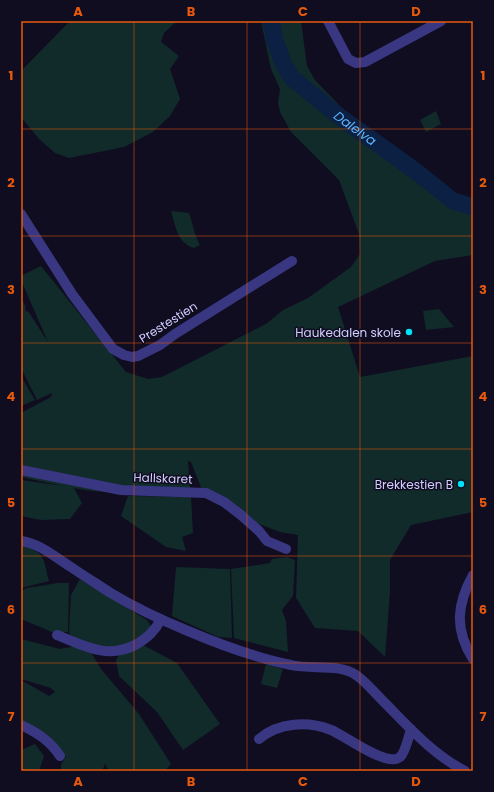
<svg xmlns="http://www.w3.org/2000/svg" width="494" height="792" font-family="Poppins,sans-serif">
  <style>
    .green { fill: #102b2a }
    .water { fill: #0b2042 }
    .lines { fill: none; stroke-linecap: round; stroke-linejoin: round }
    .river { stroke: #0b2042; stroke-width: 17 }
    .street { stroke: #393781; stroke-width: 10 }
    .grid { fill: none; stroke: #e8590c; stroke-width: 1; stroke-opacity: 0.55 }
    .poi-dot { fill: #00e2f8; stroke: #100d21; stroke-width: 1.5 }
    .labels { text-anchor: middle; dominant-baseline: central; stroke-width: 3; stroke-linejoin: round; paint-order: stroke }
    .street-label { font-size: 12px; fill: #d2cdff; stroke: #100d21 }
    .poi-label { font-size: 12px; fill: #d2cdff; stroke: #100d21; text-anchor: end }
    .water-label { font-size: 13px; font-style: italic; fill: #5bb5ff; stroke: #100d21 }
    .neatline { fill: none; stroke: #e8590c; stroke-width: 1.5 }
    .grid-label { font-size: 13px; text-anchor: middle; font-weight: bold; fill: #e8590c }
  </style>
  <rect width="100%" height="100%" fill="#100d21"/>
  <path class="green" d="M70 21H177L164 33 161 42 179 56 170 69 180 99 170 116 153 132 124 147 69 158 55 153 39 139 21 117V75L23 69Z
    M261 21H267L268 41 283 72 292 70 284 55 277 21H301L307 66 315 80 343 109 392 150 445 199 460 208 473 211V255L435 261 338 307 360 377 473 356V512L411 525 390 560V591L385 657 358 631 315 628 296 598 298 535 280 532 259 524 204 495 191 462 188 461 190 489C152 490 111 496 74 488L82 503 70 519 41 520 21 516V480L63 486 21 477V413L51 397 52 393 37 400 21 368V298L26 307 25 309 27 312 28 311 48 342 21 280V276L41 266 126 372 148 379 162 377 266 324 283 310 308 298 351 267 360 254 359 234 339 180 291 132 280 112 278 103 280 89 271 69Z
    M436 111 441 124 426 132 420 120Z
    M171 211 189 213C193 224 194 235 200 245L194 248C177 243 176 227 171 211Z
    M439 309 454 327 426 330 423 311Z
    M21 376 35 400 21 406Z
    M128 496 191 497 193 533 182 537 186 551 166 547 121 516Z
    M21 545C46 553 43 558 49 581L21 588Z
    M287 557 295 560 293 596 282 610 286 621 288 652 234 638 231 569 270 563 272 559Z
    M176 567 230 569 232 638 218 637 172 616Z
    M80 579 147 620 151 626 149 632 118 649 86 644 101 669 139 714 171 764 165 771H109L105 764 102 771H61V765L66 756 62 757 21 722V680L49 696 55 692 51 688 21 679V639L60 649 86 644 72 637 69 633 71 595Z
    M58 583H69L68 632H52L21 619V591L27 588Z
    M143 645 177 663 220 724 183 750 157 712 119 676 116 660 121 652Z
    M266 664 283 669 277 688 261 684Z
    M35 744 44 756 39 771H21V750Z"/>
  <path class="water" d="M267 21H277L284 55 292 70 283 72 268 41Z"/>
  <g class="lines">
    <path class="river" id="s1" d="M271 21 275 41 283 63 292 78 340 117 417 172 453 201 473 207"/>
    <path class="street" d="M328 21 348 59 356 63 365 62 441 21
      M21 214 72 294 113 349 124 355 132 357 138 356 160 345 175 334 292 261
      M21 470 121 490 206 493 224 502 241 515 259 531 267 541 286 549
      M21 541C41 544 55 557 71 567 84 576 97 584 109 592 134 607 161 620 188 631 221 645 256 658 291 665 312 670 338 663 356 675 366 682 374 692 382 700 408 726 432 754 465 771
      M473 575C457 604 454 629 473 659
      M57 635C85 646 108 660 137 644 148 637 155 631 161 619
      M21 725C38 733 50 741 60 756
      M259 739C279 722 308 721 331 730 346 736 387 768 400 757 405 753 409 736 411 729"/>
  </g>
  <path class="grid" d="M134 21V771M247 21V771M360 21V771M21 129H473M21 236H473M21 343H473M21 449H473M21 556H473M21 663H473"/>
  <g class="poi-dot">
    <circle cx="409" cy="332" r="4"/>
    <circle cx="461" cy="484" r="4"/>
  </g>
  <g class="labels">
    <g class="street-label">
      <text transform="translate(168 322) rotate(-32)">Prestestien</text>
      <text transform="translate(163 478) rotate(2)">Hallskaret</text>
    </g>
    <g class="poi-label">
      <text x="401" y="332">Haukedalen skole</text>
      <text x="453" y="484">Brekkestien B</text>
    </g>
    <g class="water-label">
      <text stroke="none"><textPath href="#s1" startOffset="142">Dalelva</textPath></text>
    </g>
  </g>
  <rect width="494" height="792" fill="none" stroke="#100d21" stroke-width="44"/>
  <rect x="22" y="22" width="450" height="748" class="neatline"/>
  <g class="grid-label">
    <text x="78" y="16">A</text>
    <text x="191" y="16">B</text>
    <text x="303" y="16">C</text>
    <text x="416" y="16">D</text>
    <text x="11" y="80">1</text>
    <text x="483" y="80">1</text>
    <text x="11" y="187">2</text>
    <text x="483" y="187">2</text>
    <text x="11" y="294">3</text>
    <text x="483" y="294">3</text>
    <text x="11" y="401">4</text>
    <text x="483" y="401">4</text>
    <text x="11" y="507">5</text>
    <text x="483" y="507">5</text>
    <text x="11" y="614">6</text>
    <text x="483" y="614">6</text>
    <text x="11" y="721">7</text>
    <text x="483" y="721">7</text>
    <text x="78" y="786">A</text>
    <text x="191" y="786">B</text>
    <text x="303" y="786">C</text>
    <text x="416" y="786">D</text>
  </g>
</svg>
